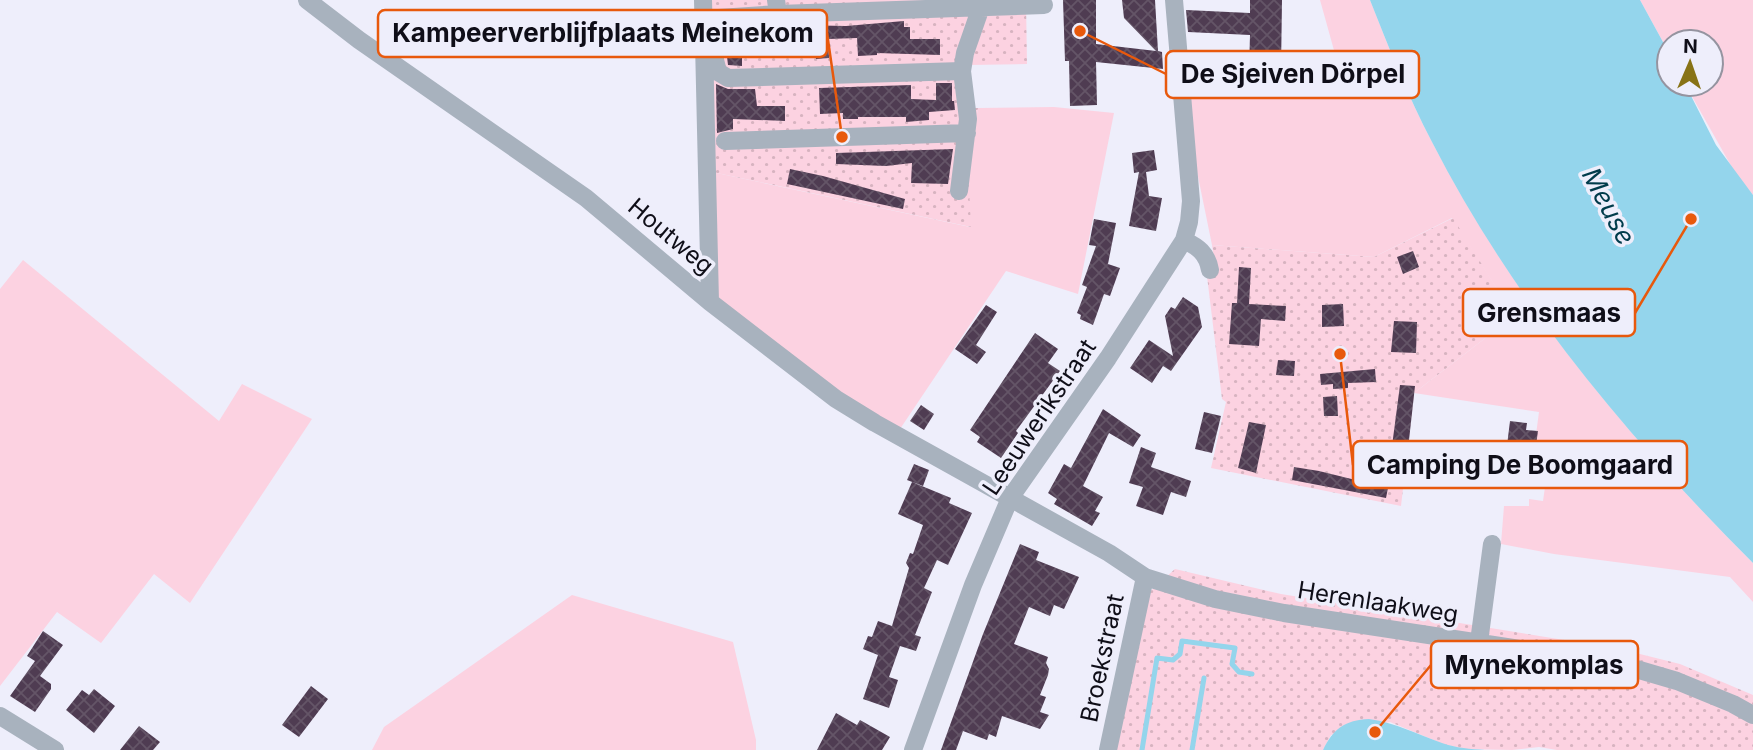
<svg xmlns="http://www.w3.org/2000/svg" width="1753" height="750" font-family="Inter,sans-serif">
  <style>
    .grass { fill: #fcd2e1 }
    .park { fill: url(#park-dots) }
    .water { fill: #94d5ec }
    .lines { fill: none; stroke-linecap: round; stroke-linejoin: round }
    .stream { stroke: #94d5ec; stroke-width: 5 }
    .building { fill: url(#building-cross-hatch) }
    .minor { stroke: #a8b2be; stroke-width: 18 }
    .labels { text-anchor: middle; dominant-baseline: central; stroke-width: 7; stroke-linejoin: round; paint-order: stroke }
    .street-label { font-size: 24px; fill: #0f0e18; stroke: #eeeefb }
    .water-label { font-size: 26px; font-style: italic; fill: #003b4b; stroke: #eeeefb }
    .leader { fill: none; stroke: #e8590c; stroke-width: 2.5 }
    .callout-dot { fill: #e8590c; stroke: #eeeefb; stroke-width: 2.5 }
    .callout { fill: #eeeefb; stroke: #e8590c; stroke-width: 2.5 }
    .callout-label { font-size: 26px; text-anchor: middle; font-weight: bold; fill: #0f0e18 }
  </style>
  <defs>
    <pattern id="park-dots" width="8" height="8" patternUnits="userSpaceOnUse" patternTransform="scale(1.75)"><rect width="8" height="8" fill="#fcd2e1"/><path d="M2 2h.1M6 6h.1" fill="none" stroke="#d7b3c0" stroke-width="1.8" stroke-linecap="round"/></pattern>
    <pattern id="building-cross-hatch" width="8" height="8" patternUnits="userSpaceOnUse" patternTransform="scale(1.75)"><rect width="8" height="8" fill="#4f3c52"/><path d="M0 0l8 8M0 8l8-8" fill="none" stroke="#645567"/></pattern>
  </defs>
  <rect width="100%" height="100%" fill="#eeeefb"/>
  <path class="grass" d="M1320 0H1370C1389 48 1408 96 1432 142 1513 299 1628 438 1753 563V602L1730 577 1554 554 1501 544 1504 506H1529V499L1543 501 1545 487 1532 484 1529 487 1539 412 1414 393 1514 316 1452 218 1374 257 1212 245 1193 152 1187 91 1307 85 1344 76 1337 61Z
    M1640 0H1753V195L1734 171 1685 84H1711V42H1669V53Z
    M1054 107 1114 113 1078 294 1006 271 900 429 844 395 714 296 712 172 970 227 968 166 978 108Z
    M23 260 219 421 242 384 312 419 190 603 154 574 101 643 57 612 0 686V289Z
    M572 595 733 642 756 740V750H372L384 727Z"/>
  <path class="park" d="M706 0H1026L1027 64 969 65 973 108H978L968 166 971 227 712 172Z
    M1453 218 1514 316 1414 393 1401 506 1211 468 1226 402 1222 399 1206 268 1215 265 1212 245 1374 257Z
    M1175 569 1281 594 1620 649 1680 664 1753 695V750H1557L1539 747 1512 750 1464 749 1443 744 1390 722 1331 735 1323 750H1112L1144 597Z"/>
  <path class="water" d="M1370 0H1640L1669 53V84H1685L1716 145 1753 195V563C1628 438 1513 300 1432 142 1408 96 1389 48 1370 0Z
    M1369 719C1397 723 1416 734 1442 743 1456 748 1471 749 1485 750H1323C1333 729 1345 720 1369 719Z"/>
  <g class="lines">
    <path class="stream" d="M1142 750 1157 658 1173 660 1180 654 1182 641 1235 648 1232 664 1239 672 1252 674
      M1192 750 1204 678"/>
  </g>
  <path class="building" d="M1063 0H1096V44L1156 51 1124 18 1122 0H1155L1158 51 1162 52 1163 69 1096 62 1097 105 1070 106 1069 61H1065Z
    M1250 0H1282L1281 70H1249L1250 35 1188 32 1186 10 1250 13Z
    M904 21V27H910V39H940V55L877 53V55L858 56 857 38 828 39 829 58 816 59V53H810L809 42 777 43 776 30 797 29V25L846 26Z
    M756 27 757 55H742V66L728 65 726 48H733L732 35H737L736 28Z
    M936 83H952V101H954L955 110 929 112V120L906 122V117H858V119H843V113L820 114 819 88 911 85V99L936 100Z
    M716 84 728 89H755L757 106H785V121L733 119V129L717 133Z
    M953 149 948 184 911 183 912 163 886 166 836 164V153Z
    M1154 150 1157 170 1146 172 1149 196 1162 198 1156 231 1129 226 1139 172 1134 173 1132 153Z
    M790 169 823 176 905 199 903 209 787 184Z
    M1094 219 1116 223 1108 264 1120 268 1110 296 1104 294 1093 325 1080 319 1081 315 1077 313 1087 287 1082 285 1096 246 1089 245Z
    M1413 251 1419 267 1403 274 1397 257Z
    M1239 267 1251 268 1249 304 1286 306 1285 321 1261 319 1259 346 1229 344 1232 303H1237Z
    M1183 297 1198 307 1202 327 1171 371 1163 366 1152 383 1130 368 1149 340 1173 356 1165 316 1171 307 1175 309Z
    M1343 304 1344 326 1322 327V305Z
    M986 305 997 312 976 345 986 352 977 364 955 349Z
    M1394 321 1417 322 1416 353 1391 352Z
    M1035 333 1058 349 1048 363 1060 371 1016 431 1018 433 1001 458 977 442 980 437 970 430Z
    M1278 360 1295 361 1294 376 1276 375Z
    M1375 369 1376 382 1348 383V388L1333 389V384L1321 385 1320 374Z
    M1400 385 1415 386 1407 458 1399 456 1397 463 1382 459 1386 444 1392 446Z
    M1337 396 1338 416H1324L1323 397Z
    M921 405 934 414 924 430 910 421Z
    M1103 409 1141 435 1133 447 1109 433 1083 486 1103 497 1095 511 1100 513 1092 526 1054 504 1057 499 1048 493 1064 464 1071 468Z
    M1204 412 1221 416 1212 453 1195 449Z
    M1510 421 1527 423 1526 430 1538 431 1536 445 1530 444 1525 471H1528L1527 488 1502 486Z
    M1249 422 1266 425 1256 473 1238 468Z
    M1141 447 1156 453 1151 467 1191 481 1186 497 1171 492 1163 515 1136 506 1143 487 1129 483Z
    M914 464 929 470 923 486 907 480Z
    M1294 467 1319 471 1388 488 1386 498 1292 480Z
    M912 482 951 498 949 503 972 513 948 565 937 560 924 588 932 592 915 635 921 637 916 651 900 646 889 677 898 680 889 708 863 699 878 655 863 649 868 636 872 637 878 621 892 626 909 568 906 563 910 553 913 554 923 525 898 514Z
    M1020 544 1039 552 1036 560 1079 577 1064 609 1054 605 1050 616 1029 607 1014 644 1048 657 1046 663 1049 669 1048 675 1040 695 1046 697 1040 712 1049 715 1040 729 1002 716 996 737 989 734 987 740 963 731 956 750H941L983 634Z
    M43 631 63 645 40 676 51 684V689L35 712 10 696 35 661 27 656Z
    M311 686 328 699 299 737 282 725Z
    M94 689 115 706 94 733 66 710 82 690 89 695Z
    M836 713 857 725 860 720 890 737 882 750H817Z
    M139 726 160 742 153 750H120Z"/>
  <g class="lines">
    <path class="minor" d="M307 0 359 40 586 198 710 302 836 399 875 423 1109 553 1145 577 1215 599 1284 613 1619 664 1677 681 1733 704 1753 715
      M703 0 710 302
      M778 14 1044 5
      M703 19 778 14 776 0
      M715 45V60L718 72 728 78 962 71
      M725 141 967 133
      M959 191 968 119 962 71 965 53 981 7 976 0
      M1184 240C1198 247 1207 253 1210 270
      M1479 642 1492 544
      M0 716 55 750
      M913 750 973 585 1010 498 1108 358 1184 240 1189 222 1191 201 1174 0
      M1108 750 1145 577"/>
  </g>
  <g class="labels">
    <g class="street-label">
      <text transform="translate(671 236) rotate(40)">Houtweg</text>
      <text transform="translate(1039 417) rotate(-56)">Leeuwerikstraat</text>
      <text transform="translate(1378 602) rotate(9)">Herenlaakweg</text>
      <text transform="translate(1102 658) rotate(-78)">Broekstraat</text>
    </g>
    <g class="water-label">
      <text transform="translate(1609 206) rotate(62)">Meuse</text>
    </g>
  </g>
  <path class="leader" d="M842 137L827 33M1080 31L1166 74M1691 219L1635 313M1340 354L1353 465M1375 732L1431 665"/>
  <g class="callout-dot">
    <circle cx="842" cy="137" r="7"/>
    <circle cx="1080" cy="31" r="7"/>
    <circle cx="1691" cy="219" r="7"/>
    <circle cx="1340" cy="354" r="7"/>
    <circle cx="1375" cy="732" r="7"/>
  </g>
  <g class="callout">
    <rect x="378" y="10" width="449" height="47" rx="7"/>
    <rect x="1166" y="51" width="253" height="47" rx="7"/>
    <rect x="1463" y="289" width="172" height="47" rx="7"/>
    <rect x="1353" y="441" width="334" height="47" rx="7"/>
    <rect x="1431" y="641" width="207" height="47" rx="7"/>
  </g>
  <g class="callout-label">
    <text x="603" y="42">Kampeerverblijfplaats Meinekom</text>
    <text x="1293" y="83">De Sjeiven Dörpel</text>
    <text x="1549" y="322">Grensmaas</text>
    <text x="1520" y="474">Camping De Boomgaard</text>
    <text x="1534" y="674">Mynekomplas</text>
  </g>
  <g transform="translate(1690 63) rotate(2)"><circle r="33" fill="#eeeefb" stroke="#9594a0" stroke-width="2"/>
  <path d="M0-5L12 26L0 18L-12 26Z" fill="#887316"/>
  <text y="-10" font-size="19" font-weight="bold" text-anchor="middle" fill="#0f0e18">N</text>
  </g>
</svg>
